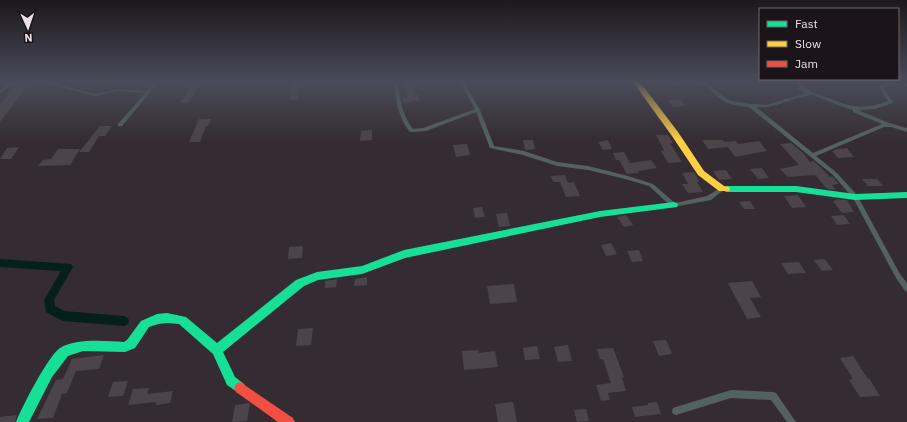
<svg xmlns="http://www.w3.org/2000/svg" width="907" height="422" font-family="'IBM Plex Sans',sans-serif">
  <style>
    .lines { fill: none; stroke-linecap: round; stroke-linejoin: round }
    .canal { fill: #051f1a; fill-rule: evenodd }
    .building { fill: #4b4449 }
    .street { fill: #53625f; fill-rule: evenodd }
    .fast { fill: #16e098; fill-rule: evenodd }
    .slow { fill: #ffcf43; fill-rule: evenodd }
    .jam { fill: #f24e42; fill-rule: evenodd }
  </style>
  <rect width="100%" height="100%" fill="#342c32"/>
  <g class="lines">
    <path class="canal" d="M0 259 71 264 73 267 54 300 55 306 64 311 124 316 128 318 129 321 128 324 124 326 63 321 46 312 44 300 61 271 0 267Z"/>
  </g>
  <path class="building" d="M292 83H299L298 99 290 100Z
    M412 83 415 95 417 94 420 100 403 103 402 98 408 97 405 95 404 84Z
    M16 84H29L0 122V105Z
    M191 84H200L188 103H181Z
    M668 100H681L685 106 673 107Z
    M199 119H211L208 126H206L200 142H189Z
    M100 126H112L105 136H99L89 152H79Z
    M372 130V140L360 141 361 131Z
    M656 135H668L673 143H670L682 162 668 163 661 151 664 150Z
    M523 140H533L535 149 525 150Z
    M608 140 612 149 603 150 598 142Z
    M702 140H723L724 142 736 141 738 144 759 141 767 151 735 157 728 147 708 149Z
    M791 143 802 152 810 162 814 161 830 177 832 176 839 184 832 185 836 190 827 189 815 175 788 177 780 169 799 165 780 144Z
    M467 144 470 155 456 157 453 145Z
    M19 147 11 159H0L7 148Z
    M847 148 854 157 838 158 832 151 837 149Z
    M58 149H80L70 165 38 166 43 160 51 159Z
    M624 152 630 163 651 160 657 168 638 171 639 173 627 174 619 160H616L613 153Z
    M762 168 769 178 758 179 750 169Z
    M726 170 732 179 719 180 713 171Z
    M694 172 699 181 697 182 703 192 688 193 682 184H688L682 173Z
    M565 175 568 183 574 182 580 196 566 197 560 182H553L551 176Z
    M862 179H877L883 186H868Z
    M798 195 806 207 792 208 784 196Z
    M835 199 847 200 854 212 842 213 833 201 837 200Z
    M750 201 755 209H744L739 202Z
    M482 207 485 217 475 218 473 208Z
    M507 213 510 226 499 227 496 214Z
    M626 215 633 225 624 227 617 217Z
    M844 215 850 224 837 225 831 216Z
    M611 243 617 254 606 256 601 245Z
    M303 246 302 258 288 259 289 247Z
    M639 250 643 261 632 262 627 251Z
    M825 259 833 270 822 271 814 260Z
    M799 262 806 273 788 274 781 263Z
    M367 277V285L354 286 355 279Z
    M337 279 336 287 325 288V281Z
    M752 281 761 297 750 298 761 317 747 319 728 283Z
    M514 284 517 302 490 304 487 286Z
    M313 328 311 345 296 346 298 329Z
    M666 340 672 354 659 356 653 341Z
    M568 345 572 361 558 362 554 347Z
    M537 346 540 359 525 360 523 348Z
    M613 348 624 377 622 378 626 391 608 393 610 400 601 401 596 385 611 383 603 359H600L597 349Z
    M478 350 479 353 495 351 498 367 464 370 462 351Z
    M104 355 99 369 76 371 67 393 62 394 53 418 37 419 56 380 63 379 72 359Z
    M853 356 868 379 869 378 880 396 860 397 849 380 853 379 840 358Z
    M128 381 123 396 108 397 113 382Z
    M149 388 147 394 173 391 170 403 156 405V402L128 405 133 389Z
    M513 402 517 422H498L495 404Z
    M657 402 661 414 635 417 632 407 648 405V403Z
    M250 403 247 421 232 422 235 405Z
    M586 409 589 421 577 422 574 410Z
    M17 415 15 422H0V417Z"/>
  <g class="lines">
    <path class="street" d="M11 82H17L0 93V90Z
      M40 82H49L95 94 118 89 147 91 154 82H159L122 126H118V124L145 93 118 91 95 96Z
      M394 82H398C400 99 402 116 413 129L423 128 475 109 460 82H464L480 110 494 146 524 151 557 162 588 166 628 176 653 184 675 203 707 196 722 187 725 189 711 200 674 207H672L649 186 625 179 588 170 557 166 523 155 490 148 476 112 426 131 410 132C398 118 396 100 394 82Z
      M669 82H704L710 85 723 96 729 100 736 102 751 104 767 105 773 103 806 93 799 89 796 82H800C805 92 812 91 821 95 826 97 831 99 836 101 856 109 868 108 888 101L880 89V85L894 82 907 84V86L898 84 884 87V89L893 102V103L875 109 858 110 889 123 907 128V132L891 127H884L816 156 837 173 857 195 900 274 907 283V292L905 291 896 278 853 198 833 175 749 107C740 106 729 105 721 99 714 95 709 86 701 84 692 82 681 85 672 85H670ZM813 95 840 106 853 110V112L882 124 813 153 756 107C778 109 792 96 813 95Z
      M731 390 773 392 776 393 796 422H787L771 400 731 398 676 415 673 414 672 411 673 408 676 407Z"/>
    <path class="fast" d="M726 186H796L855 194 907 192V198L855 200 796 192H726L722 189Z
      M674 202 677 203 678 205 677 207 600 217 405 258 362 274 318 280 304 286 223 352 235 377 244 384 246 388 244 392 240 394 227 385 213 354 179 324 167 323 158 324 149 327 135 348 125 352 83 351 68 356 52 377 29 422H16C22 407 48 356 60 348 75 338 107 341 124 342L127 340 141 321 157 314 167 313 186 317 217 343 296 280 317 272 362 266 404 250 600 211Z"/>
    <path class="slow" d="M633 82H640L678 132 704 171 724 186 729 187 730 189 729 191H719L698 175 672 136Z"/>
    <path class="jam" d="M240 382 293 418 295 422H278L236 392 234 388 236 384Z"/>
  </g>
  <linearGradient id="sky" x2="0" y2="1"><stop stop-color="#1d181c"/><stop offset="0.58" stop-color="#4a4b5a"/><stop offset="1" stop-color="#4a4b5a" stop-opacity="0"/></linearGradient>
  <rect width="907" height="141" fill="url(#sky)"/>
  <rect x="759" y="8" width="140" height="72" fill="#1b1419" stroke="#6f666c"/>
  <rect x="767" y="21" width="20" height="6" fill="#16e098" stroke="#6f666c"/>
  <text x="795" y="28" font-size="12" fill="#ece2e9">Fast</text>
  <rect x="767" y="41" width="20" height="6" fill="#ffcf43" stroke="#6f666c"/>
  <text x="795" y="48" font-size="12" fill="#ece2e9">Slow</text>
  <rect x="767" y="61" width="20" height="6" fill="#f24e42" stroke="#6f666c"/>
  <text x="795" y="68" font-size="12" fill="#ece2e9">Jam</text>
  <g transform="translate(28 28) rotate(177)" stroke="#1b1419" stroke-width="3" paint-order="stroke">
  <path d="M0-3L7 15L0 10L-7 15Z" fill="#ece2e9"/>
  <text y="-6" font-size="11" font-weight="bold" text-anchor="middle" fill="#ece2e9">N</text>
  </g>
</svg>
